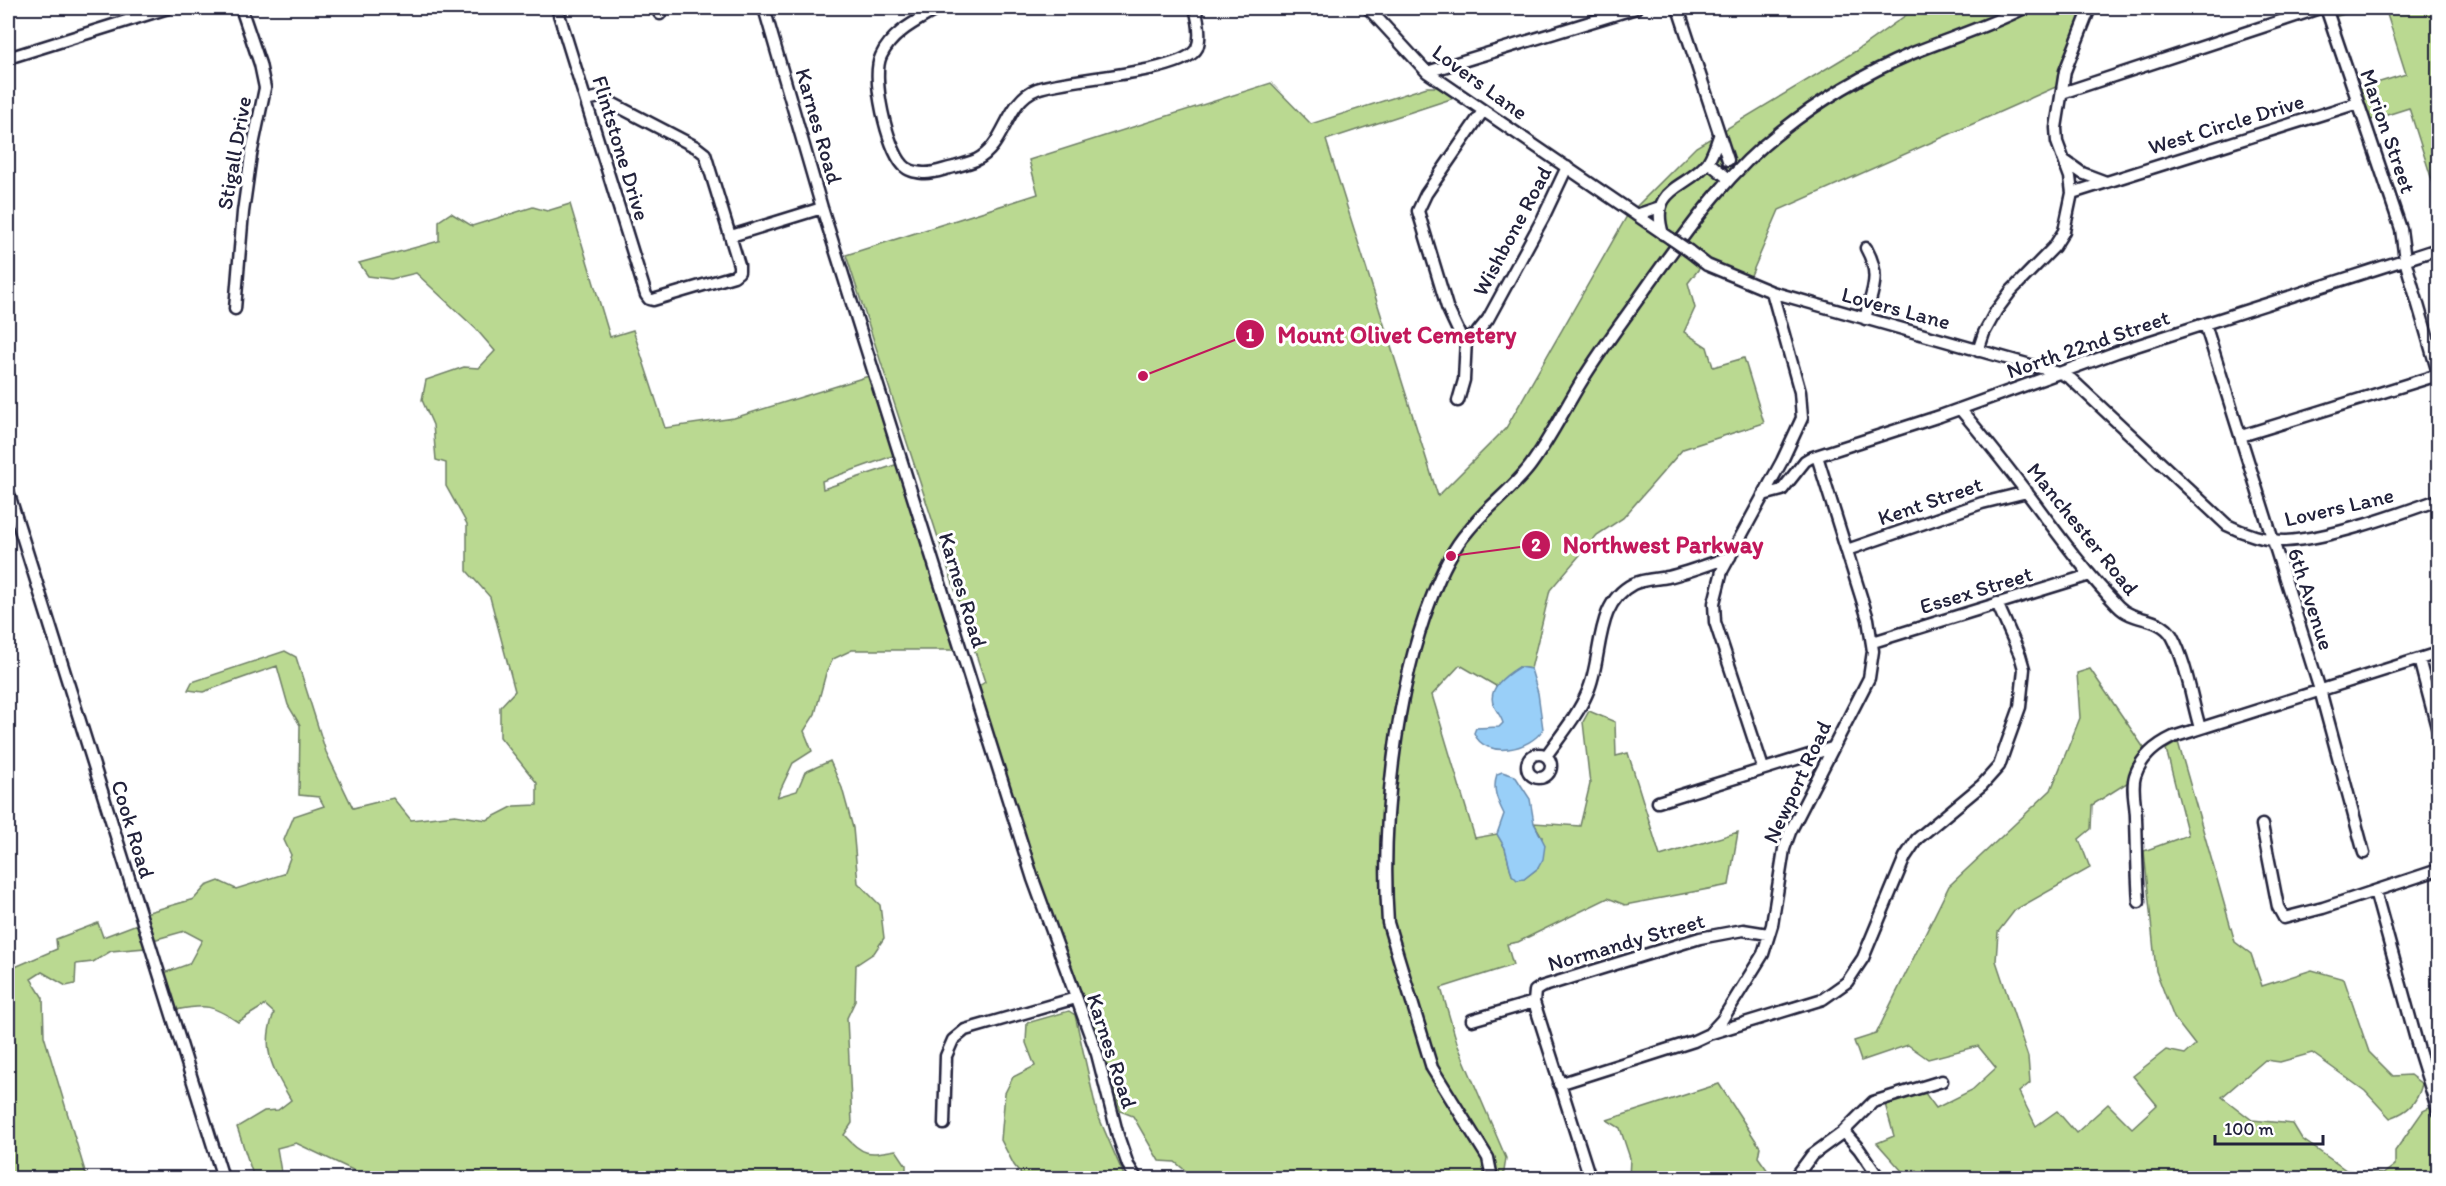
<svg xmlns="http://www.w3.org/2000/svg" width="2446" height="1186" font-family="Itim,sans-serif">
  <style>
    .green { fill: #bad991; stroke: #6e7e66; stroke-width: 1.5 }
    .water { fill: #99cff8; stroke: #698aac; stroke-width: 1.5 }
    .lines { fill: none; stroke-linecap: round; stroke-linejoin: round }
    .minor-casing { stroke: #22223b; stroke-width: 15 }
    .minor { stroke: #fff; stroke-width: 10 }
    .minor-bridge-casing { stroke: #22223b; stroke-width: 15; stroke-linecap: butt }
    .minor-bridge { stroke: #fff; stroke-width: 10 }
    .labels { text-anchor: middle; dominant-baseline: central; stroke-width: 6; stroke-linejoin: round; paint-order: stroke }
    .street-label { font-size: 22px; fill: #22223b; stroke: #fff }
    .leader { fill: none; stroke: #c2185b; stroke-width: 2 }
    .callout-dot { fill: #c2185b; stroke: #fff; stroke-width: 2 }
    .mark-label { font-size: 18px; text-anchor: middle; font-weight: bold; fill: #fff }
    .callout-label { font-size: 24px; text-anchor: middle; font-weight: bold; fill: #c2185b; stroke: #fff; stroke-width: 6; stroke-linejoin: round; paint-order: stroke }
  </style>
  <rect width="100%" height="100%" fill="#fff"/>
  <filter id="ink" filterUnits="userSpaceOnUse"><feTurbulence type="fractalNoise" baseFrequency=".0167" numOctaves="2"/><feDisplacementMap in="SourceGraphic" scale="12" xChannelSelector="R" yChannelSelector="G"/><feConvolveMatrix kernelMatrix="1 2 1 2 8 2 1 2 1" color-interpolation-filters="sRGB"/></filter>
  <g filter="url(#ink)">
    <path class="green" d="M1916 8H2085L2063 59 2058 86 1779 210 1749 280 1705 261 1688 283 1695 308 1684 332 1707 347 1713 367 1744 358 1764 423 1683 449 1623 518 1597 535 1550 590 1531 669 1519 667 1496 686 1460 665 1432 695 1475 838 1497 834 1505 848 1512 875 1524 879 1538 868 1542 837 1534 823 1580 826 1590 784 1583 722 1589 711 1615 722 1616 756 1628 753 1660 856 1738 832 1729 885 1625 905 1608 898 1518 942 1507 944 1513 965 1441 988 1458 1046 1506 1158 1503 1178H1194L1175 1162 1159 1161 1133 1116 1120 1111 1112 1081 1037 874 979 686 985 682 846 255 1038 194 1029 160 1271 83 1311 124 1427 87H1437L1454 98 1326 140 1438 496 1506 428 1627 216 1696 147 1854 52Z
      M2331 8H2364L2334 17Z
      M2385 8H2438V199L2409 108 2368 121 2357 89 2406 74Z
      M570 204 610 337 633 330 665 428 734 418 872 375 898 454 822 481 823 489 901 463 958 650H852L833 659 826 673 815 714 804 731 812 751 793 763 777 797 797 791 805 772 830 761 842 788 853 828 858 883 880 905 884 938 874 953 856 965 855 1001 847 1018 852 1123 844 1135C863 1156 868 1155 896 1150L906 1165V1178H356L357 1172 296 1143 277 1148 282 1178H257L252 1172 237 1127 264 1111 278 1110 291 1100C273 1069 260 1050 274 1013L265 1005 238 1022C212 1005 207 1004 176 1010L164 973 189 964 202 940 185 931 153 940 145 913 194 899 206 886 219 881 236 889 284 874 291 855 284 840 294 816 324 806 319 797 299 795 300 725 288 705 277 666 203 692 188 690 192 682 285 651 296 657 326 752 353 808 393 798 411 820 455 815 487 820 514 806 537 805V783L500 737V707L515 691 490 597 467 571V524L446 486V463L436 460 433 425 422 400 426 380 464 367 479 368 495 351 476 329 416 273 391 279 368 276 359 263 439 241V221L451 213 472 226 533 207 547 211Z
      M2090 669 2146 751 2136 762 2130 781 2092 805 2091 829 2079 839 2090 868 2015 910 1998 932 1996 961 2028 1057 2030 1083 2019 1092 2036 1126 2057 1111 2076 1133 2108 1104 2132 1128 2157 1105 2133 1076 2166 1050 2185 1054 2195 1045 2174 1018 2156 971 2144 851 2188 835 2166 749 2178 742 2235 942 2251 954 2262 986 2312 970 2344 979 2369 1052 2393 1076 2410 1075 2422 1084C2417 1103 2408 1112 2390 1118L2365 1091 2312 1053 2280 1062 2265 1060 2222 1097 2252 1120 2293 1124 2302 1139 2346 1170 2383 1174 2395 1165V1151L2423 1111 2433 1106 2438 1126V1178H1920L1917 1170 1902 1171 1877 1143 1894 1136 1885 1104 1925 1093 1936 1108 1972 1090 1996 1068 1978 1046 1928 1059 1908 1045 1861 1061 1854 1041 1876 1034 1949 886 2051 790 2080 718 2077 673Z
      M98 923 103 937 137 924 145 948 111 951 93 962 76 964 75 984 66 986 42 972 31 979 43 998 44 1036 87 1178H8V970L57 949 56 939Z
      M1069 1011 1075 1015 1097 1113 1125 1178H1024L1014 1165 1001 1140 1005 1093 1013 1077 1035 1066 1026 1043 1027 1023Z
      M1719 1084 1760 1147 1758 1157 1773 1178H1629L1630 1158 1620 1128 1607 1120Z"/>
    <path class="water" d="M1519 667 1531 669 1538 693 1543 729C1531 750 1485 760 1474 733L1476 728 1499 727 1503 723C1501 716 1497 712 1494 706 1486 689 1506 675 1519 667Z
      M1502 772 1515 776 1530 799 1534 823 1545 845 1543 859 1538 868 1524 879 1517 880 1512 875 1505 848 1497 834 1504 814C1497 800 1492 789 1497 774Z"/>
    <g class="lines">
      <g class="minor-casing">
        <path id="minor" d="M557 8 646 295 649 299 653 300 734 276 739 272V265L705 154 696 147 600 97 586 100
          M656 8 660 14
          M764 8 822 208 1033 879 1097 1054 1118 1136 1128 1165 1136 1178
          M939 8C917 21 892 32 881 56 871 77 887 148 903 165 908 171 915 172 923 173 933 174 944 169 954 167 961 165 969 163 976 160 1006 146 1005 101 1037 89 1069 77 1184 74 1197 48 1202 36 1198 19 1195 8
          M1368 8 1427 72 1670 238
          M1678 8 1728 160
          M2326 8 2401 229 2405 260 2438 373
          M8 58 168 8
          M1427 72 1636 8
          M2062 93 2320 8
          M1483 111 1426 194 1418 211 1447 307 1462 339 1476 334 1488 319 1543 218 1567 167
          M2065 161 2082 173 2106 182
          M1708 162 1729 179
          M2072 193 2358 103
          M1636 215 1660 207
          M1663 234C1648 186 1688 189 1708 162 1713 154 1716 145 1719 136
          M731 236 822 208
          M1689 251 1707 265 1772 292 2062 374 2071 379 2227 525C2243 533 2266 541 2285 541 2330 539 2396 515 2438 500
          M235 309 243 212 251 155 265 88 260 64 241 8
          M1865 319C1872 290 1882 277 1866 248
          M2205 324 2320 690 2364 853
          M1978 351 1984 333 1996 311 2011 291 2054 247 2064 231 2072 193 2070 177 2057 142 2056 128 2065 71 2090 8
          M1458 401 1464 380 1466 339
          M1960 409C1987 441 2012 473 2037 506 2063 541 2088 575 2118 606 2134 623 2159 615 2172 636 2187 664 2191 698 2200 728
          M2241 436 2438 375
          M8 491 223 1178
          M1763 495 1782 490 1805 461 1810 458 1940 416 2117 352 2438 249
          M1847 550 1982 503 2027 492
          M1873 642 2090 575
          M2419 659 2438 731
          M1527 766a12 12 0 1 1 24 0a12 12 0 1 1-24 0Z
          M1546 756C1561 735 1578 715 1588 691 1603 657 1594 604 1633 584 1643 579 1657 579 1668 577 1689 572 1709 564 1730 557
          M1763 768 1715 622 1714 603 1722 571 1782 461 1802 418 1800 392 1772 292
          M1658 802 1832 748
          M2262 825 2278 907 2284 918 2323 908 2438 870
          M2375 891 2420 1054 2438 1111
          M2139 902C2137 873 2137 846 2136 818 2136 804 2131 789 2135 776 2141 757 2156 745 2173 737L2438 653
          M1472 1020 1534 1002
          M1712 1033 1823 999 1847 982 1863 958 1905 857 1917 839 1982 785 1999 766 2007 743 2020 707 2024 669 2020 655 1997 603
          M1559 1084 1694 1041 1709 1034 1722 1020 1763 954 1772 925 1784 849 1790 832 1869 678 1873 651 1868 619 1817 456
          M944 1124 946 1056 953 1040 965 1030 1076 998
          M1844 1132 1859 1149 1879 1178
          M1492 1178 1488 1158 1432 1068 1388 923C1381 825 1395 691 1431 599 1440 575 1451 550 1468 531 1486 508 1512 490 1530 466 1550 439 1565 408 1583 379 1604 345 1628 314 1651 281 1690 227 1727 173 1780 132 1820 100 1866 73 1913 53 1950 38 1989 26 2024 8
          M1590 1178 1534 1002 1535 991 1541 987 1700 938 1743 930 1768 934
          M1795 1178 1812 1155 1842 1133 1873 1102 1942 1081"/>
      </g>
      <use href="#minor" class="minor"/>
      <g class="minor-bridge-casing">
        <path id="minor-bridge" d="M1670 238 1689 251"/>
      </g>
      <use href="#minor-bridge" class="minor-bridge"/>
    </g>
  </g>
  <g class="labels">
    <g class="street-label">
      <text transform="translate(1480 82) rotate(36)">Lovers Lane</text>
      <text transform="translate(2226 124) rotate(-17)">West Circle Drive</text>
      <text transform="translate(819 126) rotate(74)">Karnes Road</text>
      <text transform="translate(2388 131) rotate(71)">Marion Street</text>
      <text transform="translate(621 148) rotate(73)">Flintstone Drive</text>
      <text transform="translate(234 153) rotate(-80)">Stigall Drive</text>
      <text transform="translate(1512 231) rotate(-62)">Wishbone Road</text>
      <text transform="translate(1896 308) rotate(15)">Lovers Lane</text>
      <text transform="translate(2088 344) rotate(-19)">North 22nd Street</text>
      <text transform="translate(1930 501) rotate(-19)">Kent Street</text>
      <text transform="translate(2339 507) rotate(-13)">Lovers Lane</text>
      <text transform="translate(2083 529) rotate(51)">Manchester Road</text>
      <text transform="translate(963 590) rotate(73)">Karnes Road</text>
      <text transform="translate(1976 590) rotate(-17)">Essex Street</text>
      <text transform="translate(2311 599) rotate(72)">6th Avenue</text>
      <text transform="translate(1797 782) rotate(-65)">Newport Road</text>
      <text transform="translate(133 829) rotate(73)">Cook Road</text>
      <text transform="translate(1626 942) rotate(-16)">Normandy Street</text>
      <text transform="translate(1112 1051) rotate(72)">Karnes Road</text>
    </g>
  </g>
  <path class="leader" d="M1143 376L1250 334M1451 556L1536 545"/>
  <g class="callout-dot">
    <circle cx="1143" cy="376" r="6"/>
    <circle cx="1451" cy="556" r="6"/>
    <circle cx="1250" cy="334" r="15"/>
    <circle cx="1536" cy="545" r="15"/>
  </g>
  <g class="mark-label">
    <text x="1250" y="341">1</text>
    <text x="1536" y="551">2</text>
  </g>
  <g class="callout-label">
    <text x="1397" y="343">Mount Olivet Cemetery</text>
    <text x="1663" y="553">Northwest Parkway</text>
  </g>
  <rect width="2446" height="1186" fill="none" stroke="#fff" stroke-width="30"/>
  <rect x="15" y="15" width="2416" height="1156" fill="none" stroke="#22223b" stroke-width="2" filter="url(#ink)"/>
  <path d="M2215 1135v9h108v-9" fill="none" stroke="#22223b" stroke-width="3"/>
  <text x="2224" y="1135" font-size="18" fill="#22223b" stroke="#ffffff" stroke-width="4.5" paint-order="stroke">100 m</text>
</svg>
